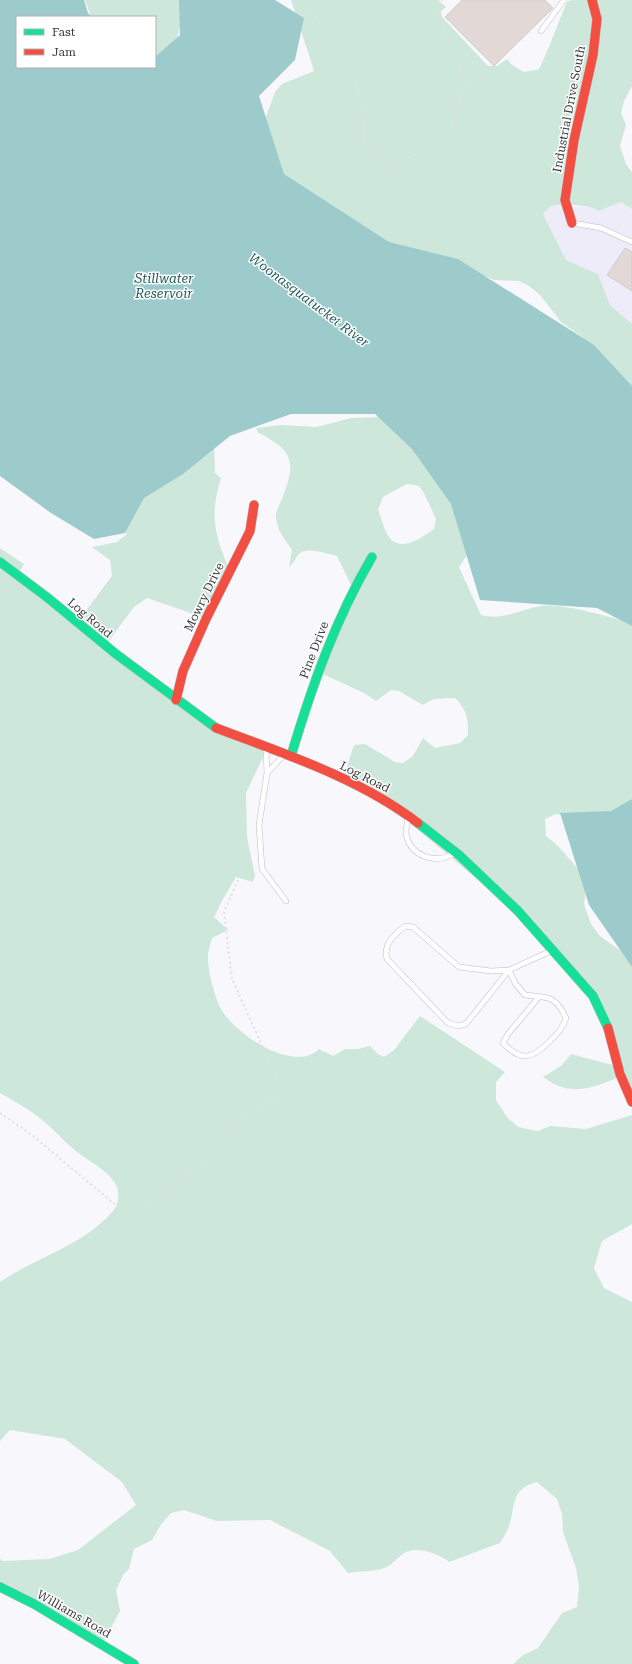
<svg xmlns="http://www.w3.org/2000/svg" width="632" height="1664" font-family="'Roboto Serif',serif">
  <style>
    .commercial { fill: #eeecf8 }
    .green { fill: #cde8db; fill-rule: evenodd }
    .water { fill: #9dcbcc }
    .building { fill: #e2d8d6; stroke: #cfcdce }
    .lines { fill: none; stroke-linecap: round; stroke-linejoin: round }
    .lane-casing { stroke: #bebec2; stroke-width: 6 }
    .fast-casing { stroke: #bebec2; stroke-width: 10 }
    .jam-casing { stroke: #bebec2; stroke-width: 10 }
    .path { stroke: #e0e0e2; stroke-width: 2; stroke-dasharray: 2 3; stroke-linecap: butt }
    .lane { stroke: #fefeff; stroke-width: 5 }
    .fast { stroke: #16e098; stroke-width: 9 }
    .jam { stroke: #f24e42; stroke-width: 9 }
    .labels { text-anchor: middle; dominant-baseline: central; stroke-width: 3; stroke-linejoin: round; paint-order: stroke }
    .street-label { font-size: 12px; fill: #3c3c40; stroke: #fff }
    .water-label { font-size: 13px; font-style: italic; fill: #225a5a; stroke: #fff }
  </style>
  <rect width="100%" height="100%" fill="#f8f8fc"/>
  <path class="commercial" d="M621 202 632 209V324L610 305 598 274 566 260 543 214 549 207 563 203 574 206 595 208 599 211Z"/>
  <path class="green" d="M85 0H187V1L176 42 155 58V17H91Z
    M291 0H438L446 7 441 11 442 17 488 66H497L507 59 512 65 524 72 539 69C550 47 557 25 567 2L571 0H632V86L624 101 621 113 626 125 620 146 626 164 632 172V209L621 202 599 211C592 205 558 202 550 207 548 208 545 212 543 214L566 260 598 274 610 305 632 324V399L596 352 582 337 561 322 540 295 529 286 519 281 494 280 480 274 429 260 420 250 347 237 255 147 275 92 282 84 314 71Z
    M378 417 440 455 467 555 459 567 481 615C502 621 521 609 541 606 565 603 607 617 632 623V816L598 820 556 814 545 819 546 836 557 845 581 872 586 889 584 904 591 924 600 936 632 959V1105L620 1077C591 1088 571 1098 543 1077L561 1066 571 1054 616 1066 596 1004 515 911 392 808 342 781 354 745 365 744 395 762 403 763 413 756 423 738 435 748 460 743 468 735C468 718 467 710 455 698L434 699 423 705 399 691 391 690 376 701 364 693 316 671 352 587 337 556C327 554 307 546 299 554 295 558 294 564 289 567L292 550C285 539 278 533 276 518 275 513 279 506 281 501 290 478 299 457 274 442 268 438 265 435 258 433L256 428 281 425 317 427 351 418ZM407 484 419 486 424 493 436 519 434 529C424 536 406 550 393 541 385 536 382 518 378 510L383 497Z
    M214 434 215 473 221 478C209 516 215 536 230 571L205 618 147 598 134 607 108 642 169 694 266 751 246 793 247 837 255 876 253 882 236 877 223 899 214 917 228 930 212 938C211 943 208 950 208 956 207 968 215 998 221 1009 235 1034 294 1074 319 1049L333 1056 345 1049H358L370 1046 378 1054 384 1057 394 1050 420 1016 505 1072 496 1082V1100L507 1117 518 1127 538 1131 550 1126 586 1129 632 1115V1224L602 1241 594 1268 604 1288 632 1302V1664H513L523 1655 538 1648 562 1613 577 1607 579 1587 576 1568 563 1532 562 1514 557 1499 537 1482C510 1489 516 1505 509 1526 507 1532 503 1538 500 1543L449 1562C440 1554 418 1546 406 1552 398 1556 393 1565 384 1568 374 1572 359 1571 348 1573L330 1551 270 1520 217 1521 184 1510 171 1513 160 1526 152 1540 134 1549 129 1569 123 1575 116 1590 120 1611 103 1643 0 1586V1559L3 1561 49 1559 78 1550 136 1505 122 1482 65 1439 10 1430 0 1441V1282C35 1258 84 1245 113 1211 119 1204 120 1193 116 1185 109 1171 90 1162 77 1152 64 1142 54 1129 41 1119 28 1109 14 1101 0 1093V548L24 564 18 574 79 620 112 576 110 560 92 547 117 542 126 535 127 517 136 499Z"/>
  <path class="water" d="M0 0H84L88 13 92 17H17V67H155V57L180 35 179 0H275L304 18 295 60 259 96 284 174 389 242 458 259 594 345 632 386V626L597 608 480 600 451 504 412 449 375 414H291L230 436 183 474 144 498 125 533 94 539 51 513 0 476Z
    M632 799V967L589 905 560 813 611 811Z"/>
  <path class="building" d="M462 0H545L553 8 494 66 445 17Z
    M625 248 632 252V291L607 275Z"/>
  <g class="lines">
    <g class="lane-casing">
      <path id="lane" d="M541 31 564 0
        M573 223 601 228 632 242
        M266 750 267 773 259 825 262 869 286 901
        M267 773 284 755
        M408 819C408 823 405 830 406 834 411 857 435 864 453 854
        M539 997 508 1034 503 1043C522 1063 533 1058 550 1041 558 1033 563 1028 566 1018 555 994 547 998 525 995L515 983 509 970 466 1024 458 1026 448 1023 387 959C383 944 394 935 405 926L413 927 459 967 491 971 509 970 551 951"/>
    </g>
    <g class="fast-casing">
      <path id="fast" d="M0 562 48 598 116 654 216 728
        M291 756C312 686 335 620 372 557
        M418 823 459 855 518 911 593 996 608 1028
        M0 1587 34 1604 134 1664"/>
    </g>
    <g class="jam-casing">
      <path id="jam" d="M572 223 565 200 574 140 593 55 597 19 592 0
        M176 700 183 671 206 619 250 531 254 505
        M216 728C285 754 359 778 418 823
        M608 1028 620 1074 632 1102"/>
    </g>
    <path class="path" d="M305 0 342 58 360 93 366 147 390 167 449 138 466 83 438 14 442 0
      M0 1113 33 1136 129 1216 223 1149 242 1118 283 1092 232 979 224 912 244 867 252 858"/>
    <use href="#lane" class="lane"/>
    <use href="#fast" class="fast"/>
    <use href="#jam" class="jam"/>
  </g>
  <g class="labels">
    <g class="street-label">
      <text transform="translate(569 109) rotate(-79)">Industrial Drive South</text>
      <text transform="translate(204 597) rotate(-64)">Mowry Drive</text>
      <text transform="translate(90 618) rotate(40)">Log Road</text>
      <text transform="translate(314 650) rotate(-69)">Pine Drive</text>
      <text transform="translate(365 777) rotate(27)">Log Road</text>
      <text transform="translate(74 1614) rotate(30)">Williams Road</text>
    </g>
    <g class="water-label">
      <text x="164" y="278">Stillwater<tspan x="164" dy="15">Reservoir</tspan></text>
      <text transform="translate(309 300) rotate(37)">Woonasquatucket River</text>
    </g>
  </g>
  <rect x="16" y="16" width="140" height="52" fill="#ffffff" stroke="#b1b1b3"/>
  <rect x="24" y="29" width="20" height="6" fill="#16e098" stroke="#b1b1b3"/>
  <text x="52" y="36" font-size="12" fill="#3c3c40">Fast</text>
  <rect x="24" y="49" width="20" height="6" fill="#f24e42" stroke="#b1b1b3"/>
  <text x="52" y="56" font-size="12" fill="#3c3c40">Jam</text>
</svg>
